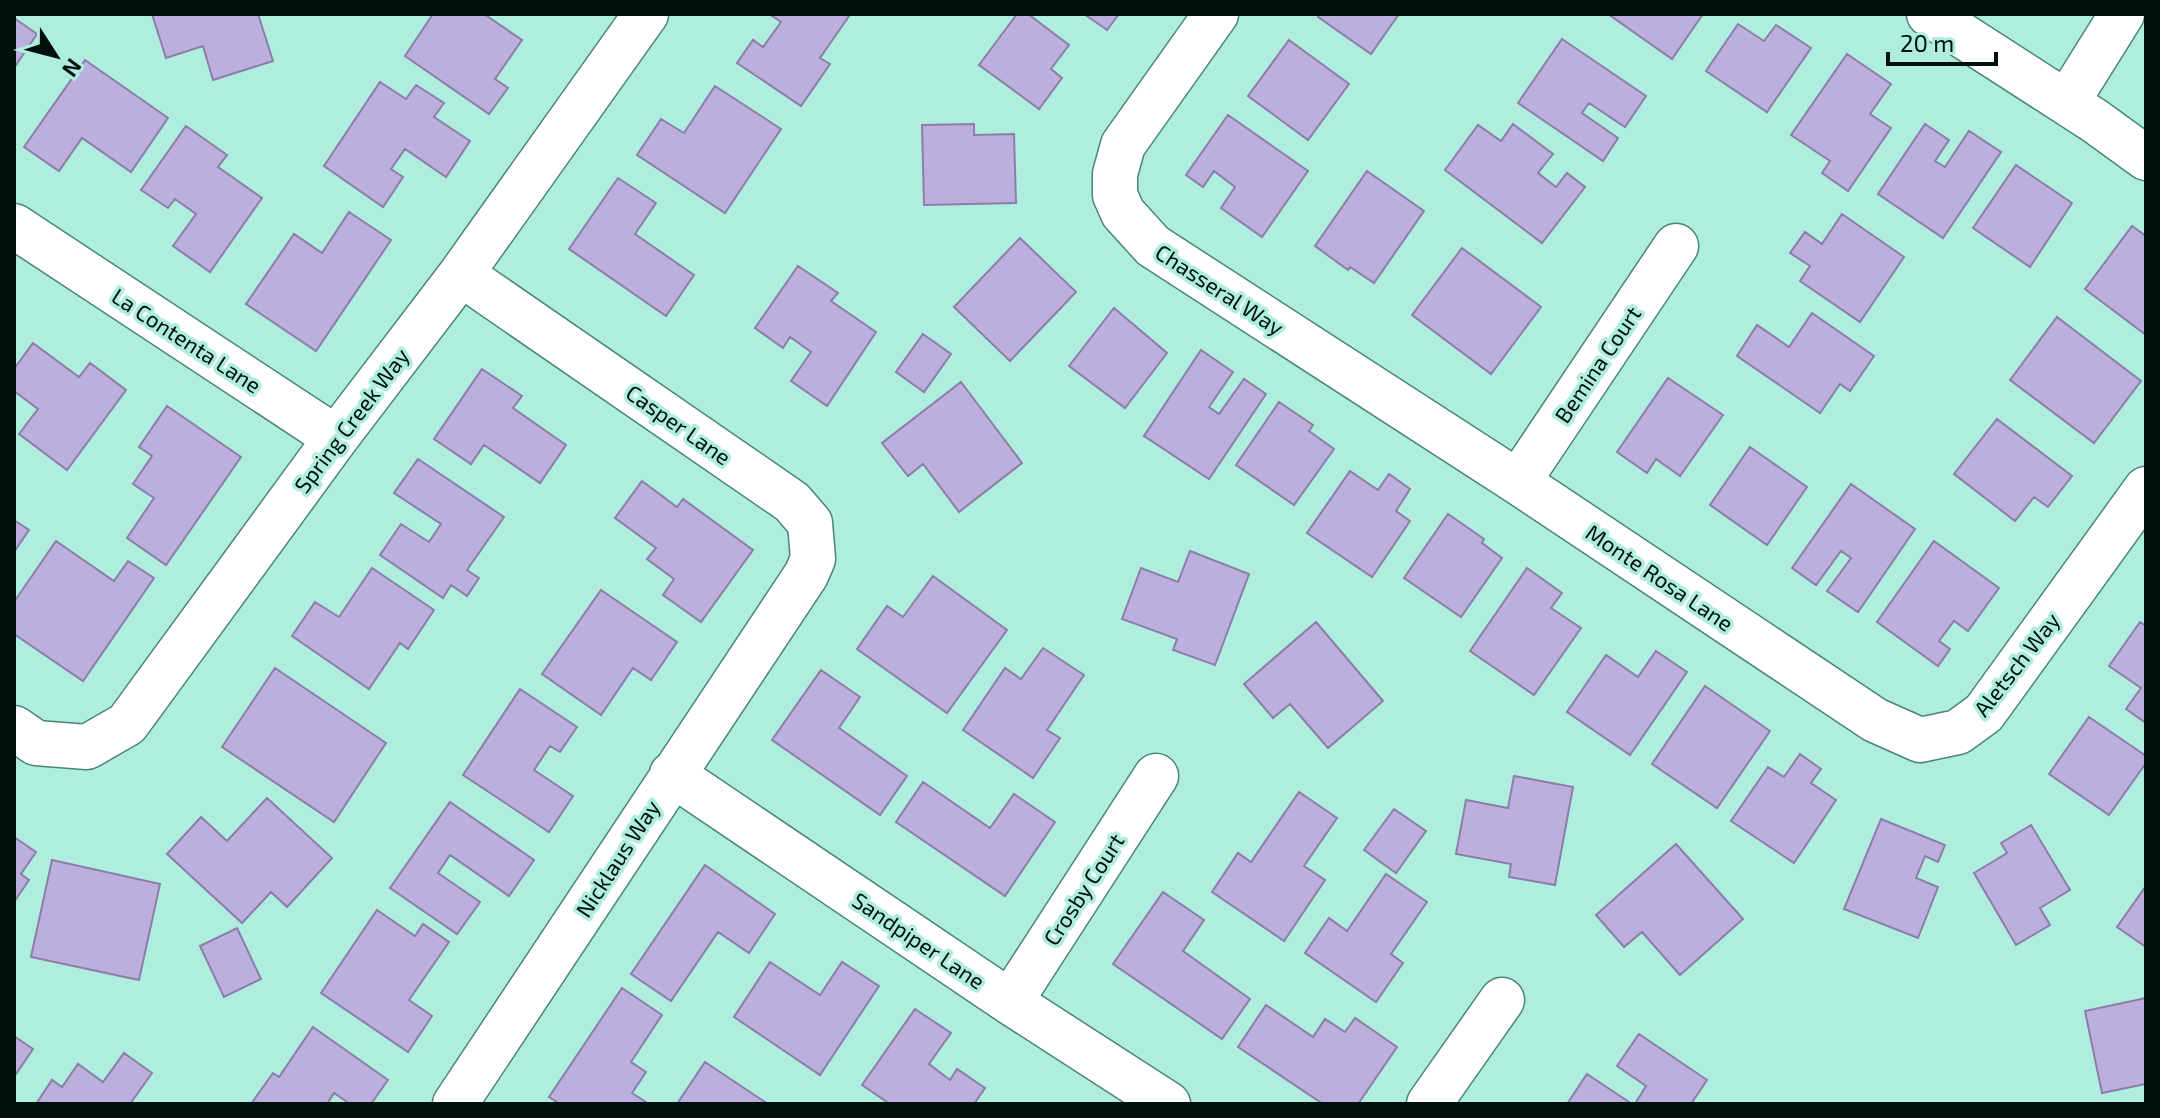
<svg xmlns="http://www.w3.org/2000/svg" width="2160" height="1118" font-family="'Exo 2',sans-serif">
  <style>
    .building { fill: #bdafdd; stroke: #8b7ea9; stroke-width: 2 }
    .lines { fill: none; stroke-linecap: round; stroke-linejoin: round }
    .minor-casing { stroke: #4a8579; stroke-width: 47 }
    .minor { stroke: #fff; stroke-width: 44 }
    .labels { text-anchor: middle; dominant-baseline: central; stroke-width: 7; stroke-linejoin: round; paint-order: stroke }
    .street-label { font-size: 22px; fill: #00100c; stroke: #afedde }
  </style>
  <rect width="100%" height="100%" fill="#afedde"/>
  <path class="building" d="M152 14H258L273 61 213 80 203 46 166 58Z
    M433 14H484L522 40 495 79 508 88 489 114 405 56Z
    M769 14H846L849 16 820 58 830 64 801 106 737 63 753 40 763 47 781 22Z
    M1017 14H1028L1069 45 1051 69 1062 78 1039 109 979 65Z
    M1084 14H1119L1107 30Z
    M1320 14H1399L1371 54 1318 17Z
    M1608 14H1703L1672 59Z
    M14 18 37 34 14 68Z
    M1738 24 1764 41 1776 25 1811 48 1767 112 1706 71Z
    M1562 39 1646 96 1625 127 1589 103 1582 113 1618 138 1603 161 1518 103Z
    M1289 40 1349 84 1308 140 1248 96Z
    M1847 54 1891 84 1870 114 1891 128 1848 191 1822 173 1830 161 1791 135Z
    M85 60 168 118 131 172 82 138 59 171 24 147Z
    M380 82 406 99 416 85 444 103 434 117 470 141 446 177 405 149 391 169 403 177 383 207 324 166Z
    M715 86 781 129 725 213 637 155 661 119 684 133Z
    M1228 115 1308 171 1262 237 1221 208 1235 187 1214 171 1203 187 1186 175Z
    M974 124V135L1014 134 1016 203 924 205 922 125Z
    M1513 124 1553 154 1538 173 1556 187 1567 173 1585 187 1542 243 1445 170 1478 125 1501 141Z
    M1925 124 1949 140 1935 161 1945 167 1969 131 2001 152 1943 238 1878 194Z
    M186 126 227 155 218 167 262 198 210 272 173 246 196 214 175 199 168 208 141 190Z
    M2016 165 2072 203 2030 267 1973 228Z
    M1367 171 1424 211 1374 283 1350 267 1348 270 1315 246Z
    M618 178 656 203 635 234 694 275 666 316 569 249Z
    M349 212 391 240 316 351 246 304 294 234 322 253Z
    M1842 214 1904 257 1860 322 1800 281 1810 266 1790 253 1805 232 1822 244Z
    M2132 226 2146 236V335L2085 289Z
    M1020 238 1076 292 1010 361 954 307Z
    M1462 248 1541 307 1491 374 1412 315Z
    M798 266 838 293 831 301 876 332 827 406 791 381 811 352 790 337 783 348 755 328Z
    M1114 308 1167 353 1125 408 1069 366Z
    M1812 313 1874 356 1850 391 1840 384 1820 413 1737 356 1757 325 1789 347Z
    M2057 317 2141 381 2094 443 2010 380Z
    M923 334 951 354 924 392 896 372Z
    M33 343 79 377 90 363 126 390 67 470 19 434 38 409 14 391V369Z
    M1201 350 1233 372 1209 407 1219 414 1244 379 1266 394 1209 479 1144 436Z
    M482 369 522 396 513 408 566 445 540 483 484 445 471 464 434 439Z
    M1668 378 1723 415 1680 476 1656 459 1647 473 1617 452Z
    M961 382 1022 463 959 512 923 464 908 476 882 443Z
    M1279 402 1313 425 1309 431 1334 449 1294 505 1236 465Z
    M167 406 241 457 166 565 127 538 154 498 133 484 152 456 139 447Z
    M1997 419 2072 476 2048 507 2034 497 2015 521 1954 474Z
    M1750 447 1807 487 1767 545 1710 505Z
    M418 459 504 517 467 570 479 578 467 596 451 585 443 598 380 555 401 524 429 542 441 524 394 493Z
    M1350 471 1378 490 1389 474 1410 489 1396 511 1410 521 1372 577 1307 533Z
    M642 481 677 507 683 499 753 550 701 622 663 595 674 579 647 559 656 548 615 518Z
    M1851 484 1915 529 1858 612 1827 591 1851 558 1841 551 1816 585 1792 568Z
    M1448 514 1484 539 1482 543 1502 558 1461 617 1404 578Z
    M14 520 29 530 14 552Z
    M56 541 114 581 128 561 154 578 83 681 14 634V602Z
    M1934 541 1999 588 1968 631 1954 621 1939 641 1950 649 1938 666 1877 622Z
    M1190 551 1249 574 1215 665 1173 650 1177 639 1122 619 1141 568 1178 582Z
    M372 568 434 610 408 649 400 643 369 689 292 636 315 602 339 617Z
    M1527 568 1562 593 1551 608 1581 628 1534 695 1470 651Z
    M933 576 1007 630 947 713 857 649 887 606 903 617Z
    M601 590 677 642 651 680 633 668 601 715 542 674Z
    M1316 622 1383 701 1328 748 1290 704 1273 718 1244 684Z
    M2140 622 2146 626V723L2126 709 2141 688 2109 666Z
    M1043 648 1084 675 1047 730 1060 738 1033 778 963 730 1005 668 1021 679Z
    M1656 651 1687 672 1630 755 1567 712 1606 655 1638 677Z
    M275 668 386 743 334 822 222 747Z
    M821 670 860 697 839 728 907 776 880 815 772 740Z
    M1705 686 1770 731 1717 808 1652 764Z
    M520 689 577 727 560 752 550 746 534 770 573 796 549 832 463 775Z
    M2089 717 2146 756V763L2109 815 2049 774Z
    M1800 754 1821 769 1811 783 1836 800 1794 863 1731 821 1768 767 1784 777Z
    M1514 776 1573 787 1555 885 1509 877 1511 864 1456 854 1466 800 1508 808Z
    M923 782 990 828 1014 794 1055 822 1005 896 896 822Z
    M1299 792 1337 818 1304 866 1325 880 1284 941 1212 892 1238 853 1251 862Z
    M267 798 332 858 287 907 271 892 242 923 167 854 201 817 227 841Z
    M450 802 534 860 509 896 450 855 438 873 480 902 457 934 390 888Z
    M1394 809 1426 831 1396 873 1364 850Z
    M1881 819 1945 845 1938 862 1925 856 1916 878 1938 887 1918 938 1844 909Z
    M2031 825 2070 890 2040 908 2050 925 2016 945 1974 873 2007 853 2001 843Z
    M14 837 36 852 21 874 29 880 14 902Z
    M1676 844 1743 919 1680 975 1642 932 1624 947 1596 915Z
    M52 860 160 884 139 980 31 957Z
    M705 865 775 914 749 953 718 932 671 1001 631 974Z
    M1386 874 1427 902 1391 954 1403 963 1376 1002 1305 953 1329 918 1347 931Z
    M2146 886V947L2117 927Z
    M1163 892 1204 920 1183 951 1250 999 1222 1039 1113 964Z
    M377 910 415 936 423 924 449 942 409 1000 432 1016 408 1052 321 993Z
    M237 928 261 979 224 997 200 946Z
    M770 962 820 995 842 962 879 986 820 1075 734 1017Z
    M622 988 662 1015 631 1062 646 1072 632 1093 649 1104H560L549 1097Z
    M2146 998V1084L2102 1093 2085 1011Z
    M1266 1005 1313 1037 1325 1019 1345 1032 1355 1018 1397 1047 1358 1104H1323L1238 1047Z
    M915 1009 951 1033 929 1064 950 1080 957 1069 985 1088 974 1104H890L862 1085Z
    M313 1027 388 1080 371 1104H350L334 1093 327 1104H251L273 1073 279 1077Z
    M1639 1034 1707 1080 1691 1104H1635L1646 1086 1617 1066Z
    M14 1036 33 1049 14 1077Z
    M124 1053 152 1073 130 1104H36L52 1080 62 1087 78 1064 103 1082Z
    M705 1062 768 1104H677Z
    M1587 1074 1632 1104H1567Z"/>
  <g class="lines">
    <g class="minor-casing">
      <path id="minor" d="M1216 14 1123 145 1115 174V195L1123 213 1153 246 1518 482 1875 720 1920 740 1958 732 1984 713 2146 489
        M1929 14 2095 121 2146 158
        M2067 102 2122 14
        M14 226 336 438
        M1518 482 1676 246
        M14 728 36 743 87 747 127 724 336 438 461 274 646 14
        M672 774 1010 1002 1168 1104
        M1010 1002 1156 776
        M455 1104 806 575 813 559 810 523 792 502 461 274
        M1429 1104 1502 1000"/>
    </g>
    <use href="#minor" class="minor"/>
  </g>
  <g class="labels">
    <g class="street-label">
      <text transform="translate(1220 289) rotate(33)">Chasseral Way</text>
      <text transform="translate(187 340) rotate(33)">La Contenta Lane</text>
      <text transform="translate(1597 364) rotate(-56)">Bemina Court</text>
      <text transform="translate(351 420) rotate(-53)">Spring Creek Way</text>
      <text transform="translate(679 424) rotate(35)">Casper Lane</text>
      <text transform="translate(1660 577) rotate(34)">Monte Rosa Lane</text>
      <text transform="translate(2016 664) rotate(-52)">Aletsch Way</text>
      <text transform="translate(617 858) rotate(-57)">Nicklaus Way</text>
      <text transform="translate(1083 889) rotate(-57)">Crosby Court</text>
      <text transform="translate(919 940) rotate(34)">Sandpiper Lane</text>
    </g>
  </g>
  <rect width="2160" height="1118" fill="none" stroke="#00100c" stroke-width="32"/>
  <g transform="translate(56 56) rotate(126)" stroke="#afedde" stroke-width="6" paint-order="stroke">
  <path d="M0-6L14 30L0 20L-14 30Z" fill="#00100c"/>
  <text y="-12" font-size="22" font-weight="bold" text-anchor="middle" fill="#00100c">N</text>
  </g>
  <path d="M1888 52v12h108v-12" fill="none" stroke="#00100c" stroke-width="4"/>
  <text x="1900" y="52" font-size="24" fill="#00100c" stroke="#afedde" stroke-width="6" paint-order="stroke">20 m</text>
</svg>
